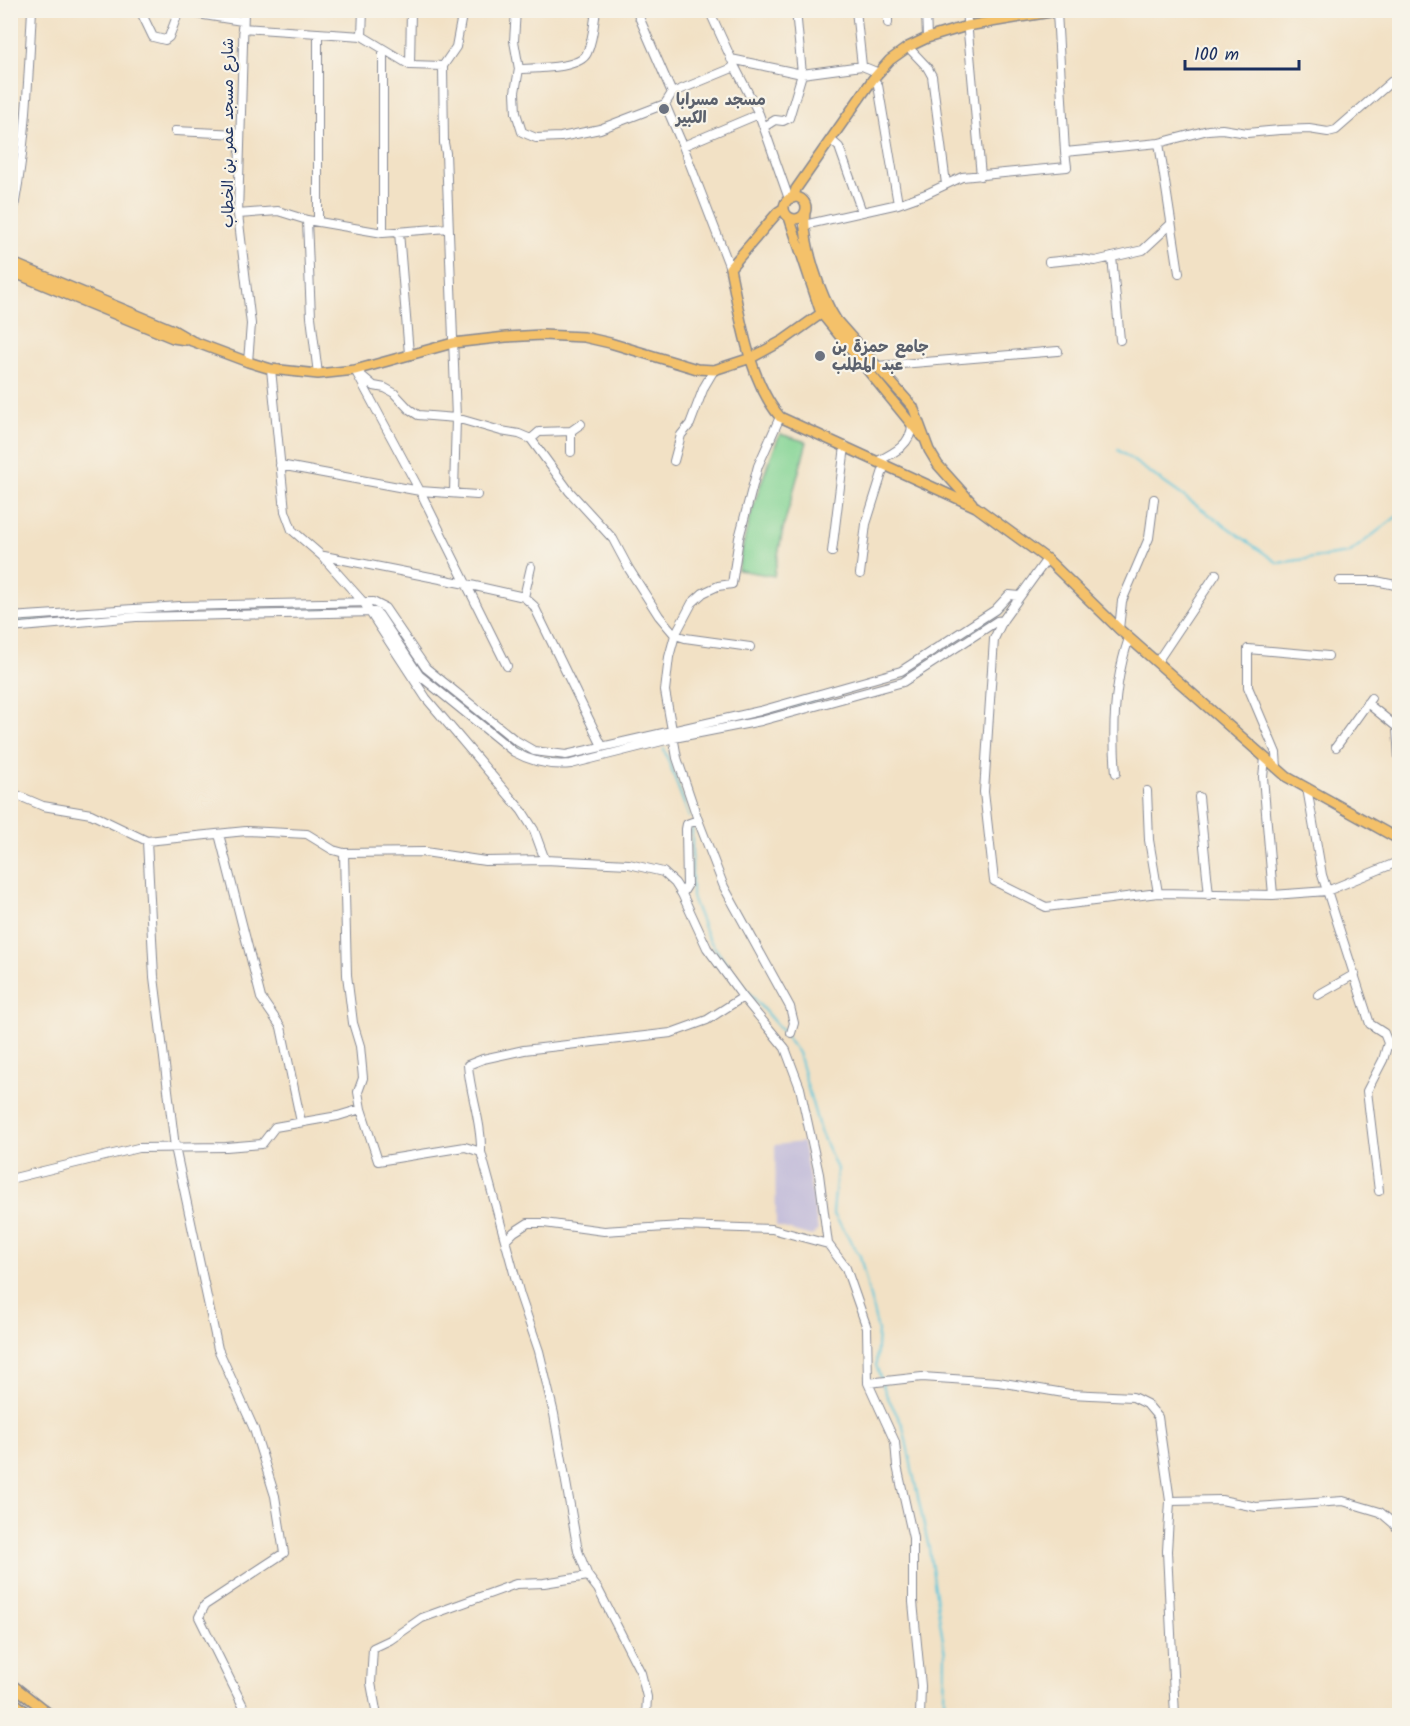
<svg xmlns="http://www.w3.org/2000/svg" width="1410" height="1726" font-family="Kalam,'Playpen Sans Arabic',sans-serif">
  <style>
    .industrial { fill: #c6c0da }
    .green { fill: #84d494; stroke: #508279; stroke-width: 1.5 }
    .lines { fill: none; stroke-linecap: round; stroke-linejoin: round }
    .stream { stroke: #5ec6db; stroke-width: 2 }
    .minor-casing { stroke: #868892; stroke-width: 10 }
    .major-casing { stroke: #868892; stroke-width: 12 }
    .minor { stroke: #fff; stroke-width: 8 }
    .major { stroke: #f4c16b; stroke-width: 9 }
    .worship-dot { fill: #6b7280; stroke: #f7f3e8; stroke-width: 2 }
    .labels { text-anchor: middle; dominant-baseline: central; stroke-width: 4.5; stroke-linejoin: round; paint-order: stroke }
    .worship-label { font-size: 16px; font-weight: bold; fill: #5b616d; stroke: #f7f3e8; text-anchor: start }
    .street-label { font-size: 16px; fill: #1b2f5e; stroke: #f7f3e8 }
  </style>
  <rect width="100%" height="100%" fill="#f7f3e8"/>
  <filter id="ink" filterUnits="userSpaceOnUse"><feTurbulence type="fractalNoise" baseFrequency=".0167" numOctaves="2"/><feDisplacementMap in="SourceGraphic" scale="12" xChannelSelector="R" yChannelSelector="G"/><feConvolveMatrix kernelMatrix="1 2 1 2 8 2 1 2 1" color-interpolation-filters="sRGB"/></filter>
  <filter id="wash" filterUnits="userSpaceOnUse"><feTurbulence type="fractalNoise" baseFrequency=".008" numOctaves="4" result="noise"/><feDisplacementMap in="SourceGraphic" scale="24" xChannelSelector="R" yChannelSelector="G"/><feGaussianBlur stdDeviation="1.35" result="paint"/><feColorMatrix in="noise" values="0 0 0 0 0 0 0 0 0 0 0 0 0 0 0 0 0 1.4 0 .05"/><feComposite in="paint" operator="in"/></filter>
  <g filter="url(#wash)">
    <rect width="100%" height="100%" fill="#f2e1c5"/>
    <path class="industrial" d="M803 1142 818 1230 812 1236 776 1226 775 1145Z"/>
    <path class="green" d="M780 434 807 442 783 529 774 576 738 570C746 523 761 479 780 434Z"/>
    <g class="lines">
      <path class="stream" d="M1118 450 1278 563 1349 553 1400 514
        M376 608 382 613
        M143 612 359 608
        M10 622 127 613
        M419 668 510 742 532 755 542 758 566 760 606 750
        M725 723 758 716 907 675 1000 613 1006 606
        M664 749 689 817
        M692 828V897L708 938 737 979 783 1032 798 1053 820 1131 837 1169 833 1213 860 1256 878 1331 876 1365 886 1394 903 1426 929 1549 945 1654 944 1705 942 1716"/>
    </g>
  </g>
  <g filter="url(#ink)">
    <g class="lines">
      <g class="minor-casing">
        <path id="minor" d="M140 10 153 37 165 40 169 37 179 11 242 21
          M244 10 238 214 251 324 248 362
          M516 10 514 41 519 69 515 92 516 113 522 132 536 138 561 137 600 129 665 104
          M636 10 672 93 665 104 683 146 730 268
          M709 10 735 67 759 114 789 199
          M856 10 862 66
          M888 10V23
          M926 10 927 38
          M966 10 981 176
          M1057 12 1065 152 1159 143 1208 130 1222 129 1247 133 1280 130 1309 129 1328 132 1336 130 1400 74
          M242 28 362 36 410 65 443 66
          M318 33V221
          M362 36 363 10
          M908 47 927 67 932 76 946 184
          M731 59 802 74 862 66 879 73
          M410 65 411 10
          M519 69C536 68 580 69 587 53 593 40 594 24 596 10
          M873 79 878 85 898 204
          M672 93 735 67
          M764 127 775 120 783 121 789 118 802 74 796 10
          M175 131 239 134
          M831 140 839 147 862 212
          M1159 143 1179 273
          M683 146 759 114
          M238 214 278 211 307 220 383 233 448 228
          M307 220 311 317 318 374
          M804 225 898 204 926 194 962 177 1067 167 1065 152
          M10 227C26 155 28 83 32 10
          M399 232 409 354
          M383 233V49
          M1112 257 1120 340
          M1049 262 1079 259 1095 261 1143 250 1171 224
          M877 366 1058 351
          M271 369 285 511 292 530 322 556 364 603 426 698 522 811 534 830 545 860 629 864 663 872 675 883 682 894 707 948 743 997 785 1048 800 1088 819 1174 828 1244 846 1268 867 1328 868 1383 895 1442 897 1466 913 1538V1602L921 1686 920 1716
          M780 417 758 466 739 538 732 584 718 586 703 593 692 603 675 635 669 657 665 691 677 758 698 820 724 887 790 1007 794 1023 791 1033
          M571 431V452
          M531 439 539 432 571 431 581 424
          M674 461 681 435 690 424 704 387 714 370
          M878 461C894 453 912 444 912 424
          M280 465 420 491 477 495
          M454 492 456 418 446 153 444 143 443 66 456 47 463 10
          M832 552 845 446
          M324 556 466 584 524 597 534 606 602 746
          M1047 559 1003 620 994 639 984 792 994 881 1046 907 1158 893 1273 895 1327 891 1400 861
          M860 574 866 524 885 464
          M1340 581H1376L1400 586
          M524 597 531 567
          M10 617 180 606 373 602 385 608 426 668 515 740 534 751 566 755 760 711 901 671 995 610 1009 595 1020 596
          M10 628 136 617 375 612 379 615 419 675 514 752C532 762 551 766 571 764L674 738 761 721 903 682 997 621 1003 620
          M1119 629 1122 601 1149 538 1154 499
          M1157 662 1216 574
          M507 666 420 491 355 370 374 386 385 388 394 393 409 409 418 415 456 418 501 431 519 434 531 439 569 491 613 539 629 569 659 616 675 635 685 638 750 647
          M1400 684 1397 728 1400 775
          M1367 703 1398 728
          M1336 747 1371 698
          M1265 758 1263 777 1273 895
          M1277 768 1276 753 1248 687V649L1328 656
          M1116 773C1112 727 1114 682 1129 638
          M1307 788 1322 875 1370 1024 1384 1033 1388 1043 1383 1060 1367 1091 1379 1191
          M1147 791 1149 840 1158 893
          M10 792 43 806 91 814 147 841 154 977 175 1147 218 1349 254 1429 275 1496 284 1553 205 1605 199 1617 248 1716
          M1199 797 1209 895
          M219 834 261 998 281 1027 301 1122
          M147 841 246 831 307 834 333 850 344 853 425 852 485 861 545 860
          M344 853 347 975 353 1023 360 1046 363 1078 358 1092 361 1109
          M682 894 687 886 686 829 687 824 698 820
          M1318 995 1355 974
          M1388 1043 1400 1040
          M481 1152C482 1122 470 1094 468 1065L483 1059 524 1050 671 1033 707 1020 743 997
          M10 1179 138 1148 226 1147 262 1144 275 1127 338 1116 361 1109 378 1161 465 1147 481 1152 520 1295 539 1351 554 1414 578 1551 588 1576 598 1589 641 1673 647 1697 646 1716
          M506 1240 514 1232 528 1223H544L604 1231 681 1226 772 1229 828 1244
          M868 1383 922 1377 998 1382 1070 1394 1133 1397 1147 1404 1158 1417 1170 1501 1167 1551 1175 1716
          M1170 1501 1221 1500 1256 1507 1343 1501 1380 1512 1393 1523 1400 1532
          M377 1716 371 1683 373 1648 390 1640 422 1618 516 1584 544 1583 588 1576"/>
      </g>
      <g class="major-casing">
        <path id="major" d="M784 208a11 11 0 1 1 22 0a11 11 0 1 1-22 0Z
          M793 198 796 189 873 79 890 60 908 47 927 38 967 26 1063 10
          M784 208 778 212 730 268C740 315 748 379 780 417L976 507 1047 559 1119 629 1287 777 1400 840
          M805 212C802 241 820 296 837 321L913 407 929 450 938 465 972 503
          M789 217 821 313 922 437
          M10 262 173 330 192 341 248 362 271 369 318 374 355 370 453 343 506 337 542 335 584 337 610 343 697 369 714 370 751 358 784 340 829 308
          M10 271 173 338 186 340
          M10 1683 52 1716
          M10 1699 31 1716"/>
      </g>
      <use href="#minor" class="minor"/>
      <use href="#major" class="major"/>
    </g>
  </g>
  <g class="worship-dot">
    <circle cx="664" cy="109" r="6"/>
    <circle cx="820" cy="356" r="6"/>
  </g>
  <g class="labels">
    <g class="worship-label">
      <text x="676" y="100">مسجد مسرابا<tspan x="676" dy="18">الكبير</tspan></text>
      <text x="832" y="347">جامع حمزة بن<tspan x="832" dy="18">عبد المطلب</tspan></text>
    </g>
    <g class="street-label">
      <text transform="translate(228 133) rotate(-90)">شارع مسجد عمر بن الخطاب</text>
    </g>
  </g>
  <rect width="1410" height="1726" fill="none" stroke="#f7f3e8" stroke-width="36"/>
  <path d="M1185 60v9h114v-9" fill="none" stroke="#1b2f5e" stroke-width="3"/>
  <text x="1194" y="60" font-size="18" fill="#1b2f5e" stroke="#f7f3e8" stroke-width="4.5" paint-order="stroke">100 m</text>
</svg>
